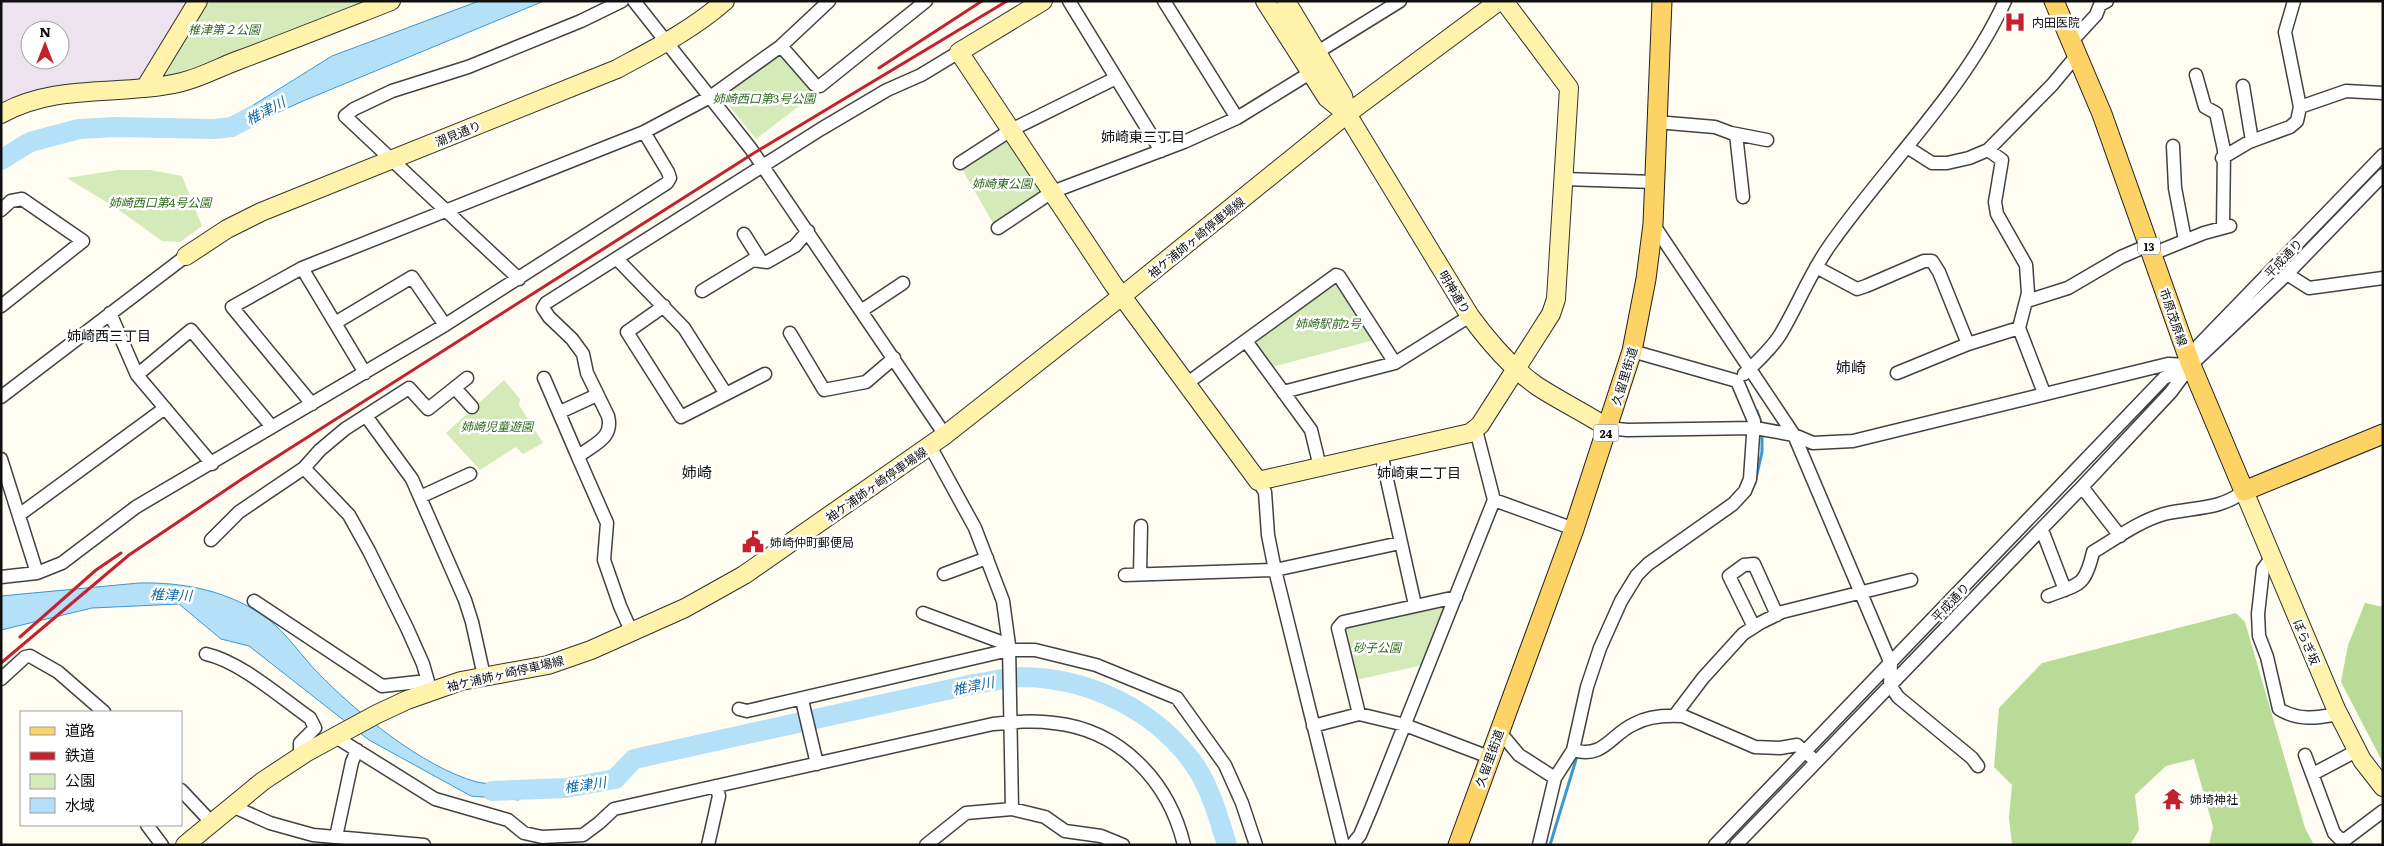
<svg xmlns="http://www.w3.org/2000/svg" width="2384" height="846" font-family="Literata,'Noto Sans JP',serif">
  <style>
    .industrial { fill: #ece3ee; fill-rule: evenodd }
    .green { fill: #d4ebb9 }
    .forest { fill: #b8dc97 }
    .water { fill: #b4e0f8; stroke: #3899d1 }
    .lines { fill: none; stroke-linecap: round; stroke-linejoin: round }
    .stream { stroke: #3899d1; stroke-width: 3 }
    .river { stroke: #b4e0f8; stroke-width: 20 }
    .street-casing { stroke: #424242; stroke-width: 15 }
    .secondary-casing { stroke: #313131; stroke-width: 20 }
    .primary-casing { stroke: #202020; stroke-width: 21 }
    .street { stroke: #fff; stroke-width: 12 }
    .secondary { stroke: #fff3ac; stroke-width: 18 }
    .primary { stroke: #fcd364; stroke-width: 19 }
    .rail { stroke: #c4222e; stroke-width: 3 }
    .labels { text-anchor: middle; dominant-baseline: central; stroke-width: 5; stroke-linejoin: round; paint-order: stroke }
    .shield { fill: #fff; stroke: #575757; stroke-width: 1 }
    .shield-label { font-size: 11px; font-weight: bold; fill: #0f0f0f }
    .poi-label { font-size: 12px; fill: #0f0f0f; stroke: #fff; text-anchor: start }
    .park-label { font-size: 12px; font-style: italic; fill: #2f691c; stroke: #fff }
    .street-label { font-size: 12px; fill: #0f0f0f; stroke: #fff }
    .water-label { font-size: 14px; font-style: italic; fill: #136aa5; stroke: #fff }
    .neighbourhood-label { font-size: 14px; fill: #0f0f0f; stroke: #fff }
    .quarter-label { font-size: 15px; fill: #0f0f0f; stroke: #fff }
  </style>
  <rect width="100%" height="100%" fill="#fffcf1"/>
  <path class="industrial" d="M1 1H192L142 77 131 83 71 84 37 92 1 105ZM30 30H60V60H30Z"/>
  <path class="green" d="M210 1H373L166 78 162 74Z
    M776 55 781 56 816 93 756 139 723 98V94Z
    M1002 141H1008L1039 189 1038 194 994 225 962 169Z
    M118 170H150L182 176 202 226 180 242 162 241 116 208 67 178Z
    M1332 282 1337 283 1374 340 1272 367 1255 344V340Z
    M504 380 520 399 519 405 543 443 523 454 516 447 480 470 446 433Z
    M1443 604 1446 608 1423 665 1356 680 1343 630 1346 626Z"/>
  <path class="forest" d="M2365 603 2383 607V763L2341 682 2348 645Z
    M2236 613 2245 622 2305 828 2314 845H2209L2213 827 2194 759 2166 766 2135 795 2139 830 2130 845H2012L2009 817 2012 785 1994 767 1999 708 2042 663Z"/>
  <path class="water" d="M479 1H544L303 101 221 138 247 109 332 56Z
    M139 583C185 582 230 591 268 619 286 633 301 655 317 672 356 712 422 767 477 782 490 785 506 784 519 784V800L471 796 369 740 249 646 221 639 179 604 92 608 1 630V596Z"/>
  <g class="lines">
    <path class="stream" d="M1757 411 1762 426
      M1755 483 1762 452V432
      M1550 845 1578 753"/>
    <path class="river" d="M1 160 30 142 79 129 116 127 214 129 232 127 254 115
      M492 791 566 788 615 779 634 759 974 684C989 682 1005 678 1020 677 1088 677 1157 710 1196 767 1211 790 1219 819 1227 845"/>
    <g class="street-casing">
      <path id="street" d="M634 1 751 149 945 435
        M1069 1 1161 151
        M1164 1 1237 118
        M2071 42 2096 15 2100 5 2107 1
        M781 46 815 85 820 86 926 1
        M1316 53 1400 1
        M2196 75 2205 107 2216 113 2224 150 2223 228
        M2243 86 2252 141
        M2300 107 2346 91 2383 93
        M1656 122 1715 127 1731 133 1767 140
        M1736 134 1743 197
        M2173 146 2175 188 2185 240
        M1907 147 1932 163H1947L1969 158 1988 150 2052 85 2077 55
        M1988 150 2002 160 1995 202 1997 214 2026 265 2028 293 2019 328 2044 393
        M2222 158 2249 142 2290 127 2297 121 2300 107 2285 32 2294 1
        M960 163 1011 130 1116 78
        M1564 179 1654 182
        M1 210 11 201 22 199 83 241 1 306
        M1653 224 1794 435 1891 664 1890 685 1898 697 1972 758 1978 766
        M998 228 1052 192 1184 142 1237 118 1310 73
        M744 234 761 261
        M2152 254 2204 233 2230 226
        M617 259 684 328 726 394 765 374
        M1816 267 1857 289 1866 286 1924 261H1932L1939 272 1968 344
        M302 268 365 373
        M2287 274 2309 288 2383 278
        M519 279 345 116 354 109 392 91 468 67 581 21 622 1
        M702 291 753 260 767 262 795 246 808 231
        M2027 301 2068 288 2121 257 2149 245
        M664 306 627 332 681 417 726 394
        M861 311 903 283
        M110 313 137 375 212 464
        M335 323 412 277 445 325
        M790 333 824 390 866 382 894 358
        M1246 341 1311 430 1320 467
        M1632 351 1737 381
        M1897 373 1968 344 2019 328
        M1744 374C1756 363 1771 349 1780 335 1798 305 1810 273 1830 245 1886 165 1964 91 2005 1
        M137 375 191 330 272 427
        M544 378 578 457
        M1186 384 1336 275 1339 276 1395 363
        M455 388 472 407
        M1283 392 1395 363 1470 316
        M1 397 186 256
        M312 404 232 307 302 268 644 132 710 97 781 46 829 1
        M560 412 597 395
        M366 416 412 479 465 600 472 622 484 676
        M1608 428 1627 430 1755 428 1794 435 1813 443 1853 441 2168 364 2189 365
        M930 446 975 528 1003 601 1009 645 1012 809
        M1381 453 1415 605
        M1 459 37 573
        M304 468 349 515 369 551 407 628 423 664 431 692
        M1258 481 1265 492 1268 535 1275 570 1343 845
        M2082 487 2120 536
        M420 497 470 474
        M1494 500 1574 529
        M19 515 165 408
        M2042 530 2065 590
        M211 540 239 512 304 468 320 450 345 429 409 388 428 409 467 378
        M2272 557 2263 569 2258 614 2259 636 2267 657 2279 709C2298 721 2317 718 2339 714
        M944 574 987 558
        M1140 574 1141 526
        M1125 575 1275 570 1400 543
        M1 577 37 573 62 563 136 507 445 325 667 183 670 178 668 172 644 132
        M2048 596C2079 584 2085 587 2093 552 2115 539 2139 521 2164 514 2193 507 2221 510 2244 491
        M254 601 382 686 427 681
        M923 613 1009 645
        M1754 627 1729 576 1744 565 1754 564 1777 615
        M632 633 620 606 604 560 607 523 578 457C593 444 614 439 608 416L587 373 583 354 572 339 549 317 543 308 546 303 821 129 887 90 921 75 959 52
        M206 654C241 662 280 697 310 718L315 728 300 743V756
        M1 679 25 657 30 656 58 672 104 712
        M802 700 817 764
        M739 709 747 711 1009 650H1035L1096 665 1177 698 1225 765 1242 803 1256 845
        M1359 714 1338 628 1343 622 1456 597
        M1675 715 1703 678 1743 634 1760 623 1782 612 1911 580
        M1313 726 1359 714 1405 725 1489 757
        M1499 731 1519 755 1555 778
        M334 736 435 799 508 820 524 833 542 837 583 835 599 823 614 809 993 724C1013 722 1033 720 1054 723 1121 730 1169 782 1184 845
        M1573 750C1604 759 1610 735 1634 724 1648 716 1667 715 1683 716L1755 747 1780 748 1797 745 1811 757
        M2305 755 2334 833 2340 839H2346L2383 811
        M2313 774 2358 750
        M181 790 212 823
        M232 806 270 823 313 835 424 845
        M147 825 162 845
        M336 837 352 762 357 750
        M708 845 719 796 716 786
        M926 845 966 813 1012 809 1045 817 1065 831 1101 836 1123 845
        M1352 845 1360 835 1371 809 1494 500 1476 430
        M1539 845 1555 778 1573 750 1587 687 1600 648 1621 601 1637 575 1648 564 1733 504 1745 491 1750 479 1754 421 1737 381
        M1715 845 2164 378 2191 365 2199 345 2383 155
        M1736 845 2082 487 2171 392 2191 365 2287 274 2383 175"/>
    </g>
    <g class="secondary-casing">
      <path id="secondary" d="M1043 1 959 52 1113 284 1258 481 1470 433 1480 425 1551 314 1556 299 1569 88 1504 1
        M1265 1 1327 98 1347 114 1343 96 1286 1
        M145 88 198 1
        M1 114C58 82 122 97 182 82 202 77 220 67 239 60 290 41 340 21 391 1
        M1347 114 1470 316C1489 342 1510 367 1537 386 1560 401 1585 413 1608 428
        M186 256 227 229 261 212 617 69C654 49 692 30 725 1
        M2244 491 2336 709 2362 760 2383 787
        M185 845 263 781 307 752 377 714 407 700 461 681 548 665 591 650 685 608 744 575 945 435 1132 288 1347 114 1499 1"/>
    </g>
    <g class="primary-casing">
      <path id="primary" d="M2054 1 2102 114 2191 365 2244 491 2383 434
        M1458 845 1574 529 1632 351 1646 279 1653 224 1662 1"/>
    </g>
    <use href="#street" class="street"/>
    <use href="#secondary" class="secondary"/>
    <use href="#primary" class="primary"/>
    <path class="rail" d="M879 68 982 1
      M20 637 96 570 121 553
      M1 663 129 555 245 477 754 153 1007 1"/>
  </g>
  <defs>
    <g id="hospital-bare" transform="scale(1.725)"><path d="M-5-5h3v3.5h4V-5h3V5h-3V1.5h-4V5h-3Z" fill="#c4222e" stroke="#fff" stroke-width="2.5" paint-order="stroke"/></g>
    <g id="civic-bare" transform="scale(1.725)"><path d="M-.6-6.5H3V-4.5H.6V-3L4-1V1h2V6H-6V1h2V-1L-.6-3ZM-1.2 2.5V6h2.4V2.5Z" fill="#c4222e" stroke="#fff" stroke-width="2.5" paint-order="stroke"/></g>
    <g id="temple-bare" transform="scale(1.725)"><path d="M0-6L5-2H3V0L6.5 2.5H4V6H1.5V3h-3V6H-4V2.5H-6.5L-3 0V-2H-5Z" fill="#c4222e" stroke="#fff" stroke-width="2.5" paint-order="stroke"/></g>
  </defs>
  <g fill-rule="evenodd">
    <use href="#hospital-bare" x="2015" y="22"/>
    <use href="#civic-bare" x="753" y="542"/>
    <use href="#temple-bare" x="2173" y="799"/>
  </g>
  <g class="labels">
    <g class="shield">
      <rect x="2138" y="237.5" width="22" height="17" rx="4"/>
      <rect x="1593.5" y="424.5" width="25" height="17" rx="4"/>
    </g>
    <g class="shield-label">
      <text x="2149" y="246">13</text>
      <text x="1606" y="433">24</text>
    </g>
    <g class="poi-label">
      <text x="2032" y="22">内田医院</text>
      <text x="770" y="542">姉崎仲町郵便局</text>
      <text x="2190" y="799">姉埼神社</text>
    </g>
    <g class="park-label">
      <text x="224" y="29">椎津第２公園</text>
      <text x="764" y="98">姉崎西口第3号公園</text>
      <text x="1002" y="183">姉崎東公園</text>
      <text x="160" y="202">姉崎西口第4号公園</text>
      <text x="1328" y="323">姉崎駅前2号</text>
      <text x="497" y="426">姉崎児童遊園</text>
      <text x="1377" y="647">砂子公園</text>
    </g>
    <g class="street-label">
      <text transform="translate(458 133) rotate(-22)">潮見通り</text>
      <text transform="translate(1196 237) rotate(-39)">袖ケ浦姉ヶ崎停車場線</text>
      <text transform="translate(2283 258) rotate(-46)">平成通り</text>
      <text transform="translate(1455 292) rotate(59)">明神通り</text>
      <text transform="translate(2174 317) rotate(71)">市原茂原線</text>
      <text transform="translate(1624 376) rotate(-73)">久留里街道</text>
      <text transform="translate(876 484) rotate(-35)">袖ケ浦姉ヶ崎停車場線</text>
      <text transform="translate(1950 602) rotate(-46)">平成通り</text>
      <text transform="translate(2307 642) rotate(67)">ぼらぎ坂</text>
      <text transform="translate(505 673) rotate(-13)">袖ケ浦姉ヶ崎停車場線</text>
      <text transform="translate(1489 758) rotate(-70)">久留里街道</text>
    </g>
    <g class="water-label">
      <text transform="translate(265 110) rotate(-28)">椎津川</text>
      <text transform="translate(171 594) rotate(2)">椎津川</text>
      <text transform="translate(973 685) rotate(-11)">椎津川</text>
      <text transform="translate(585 784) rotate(-8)">椎津川</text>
    </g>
    <g class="neighbourhood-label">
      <text x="1143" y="136">姉崎東三丁目</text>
      <text x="109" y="335">姉崎西三丁目</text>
      <text x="1419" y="472">姉崎東二丁目</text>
    </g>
    <g class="quarter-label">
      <text x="1851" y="366">姉崎</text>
      <text x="697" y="471">姉崎</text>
    </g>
  </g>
  <rect width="2384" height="846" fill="none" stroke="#0f0f0f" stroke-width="5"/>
  <rect x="20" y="711" width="162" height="115" fill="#ffffff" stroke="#9f9f9f"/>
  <rect x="30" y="727" width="25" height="8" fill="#fcd364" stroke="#9f9f9f"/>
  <text x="65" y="736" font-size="15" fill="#0f0f0f">道路</text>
  <rect x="30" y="752" width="25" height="8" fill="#c4222e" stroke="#9f9f9f"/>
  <text x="65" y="761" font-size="15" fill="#0f0f0f">鉄道</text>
  <rect x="30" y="774" width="25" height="15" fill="#d4ebb9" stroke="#9f9f9f"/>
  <text x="65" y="786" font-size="15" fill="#0f0f0f">公園</text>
  <rect x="30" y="798" width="25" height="15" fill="#b4e0f8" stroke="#9f9f9f"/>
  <text x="65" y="811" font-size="15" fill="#0f0f0f">水域</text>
  <g transform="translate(45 45)"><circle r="24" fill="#ffffff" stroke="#9f9f9f"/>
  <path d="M0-4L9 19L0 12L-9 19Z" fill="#c4222e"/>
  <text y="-8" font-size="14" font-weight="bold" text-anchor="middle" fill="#0f0f0f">N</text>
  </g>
</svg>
